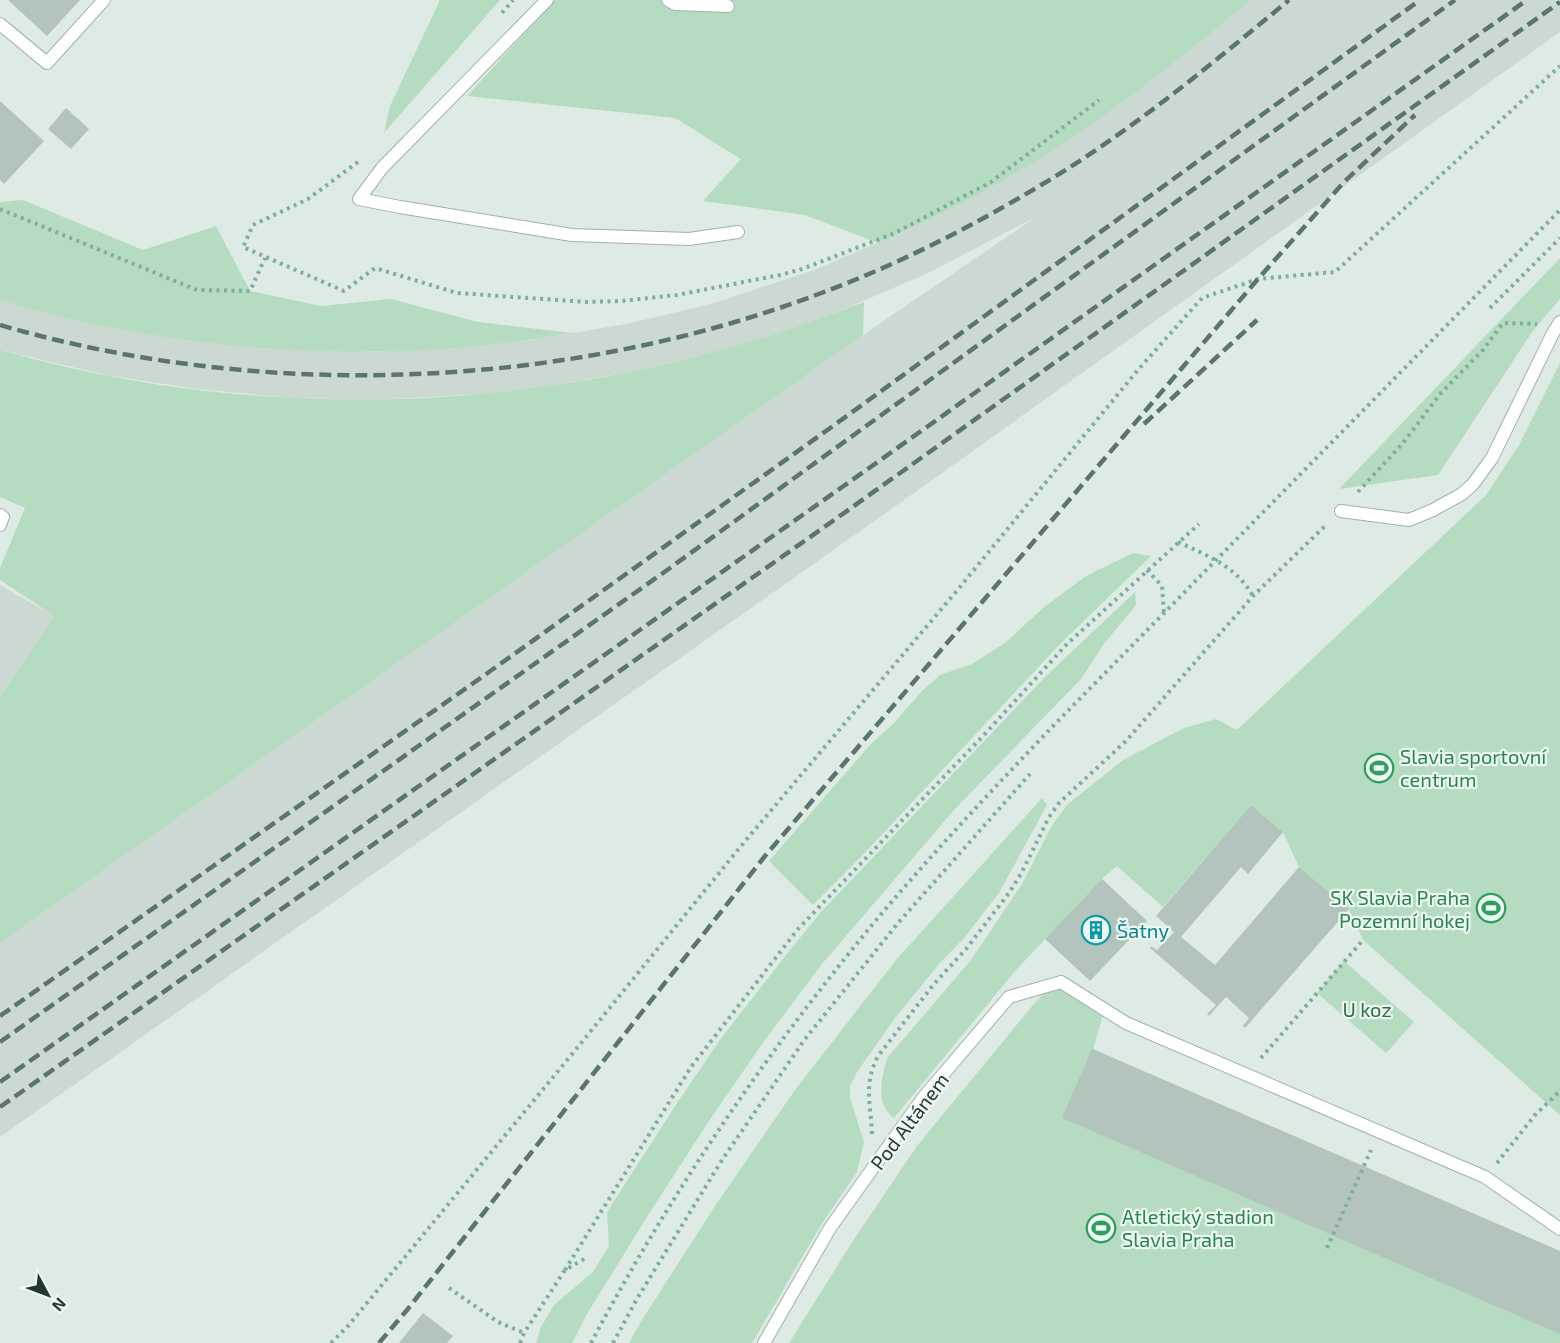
<svg xmlns="http://www.w3.org/2000/svg" width="1560" height="1343" font-family="'Exo 2',sans-serif">
  <style>
    .built { fill: #ccd9d3 }
    .green { fill: #b5dcc0 }
    .building { fill: #b3c4bd }
    .lines { fill: none; stroke-linecap: round; stroke-linejoin: round }
    .service-casing { stroke: #a1b1ab; stroke-width: 14 }
    .path { stroke: #7dae9f; stroke-width: 4; stroke-dasharray: 3 4.5; stroke-linecap: butt }
    .service { stroke: #fff; stroke-width: 12 }
    .rail { stroke: #59756e; stroke-width: 4.5; stroke-dasharray: 12 6; stroke-linecap: butt }
    .labels { text-anchor: middle; dominant-baseline: central; stroke-width: 4.5; stroke-linejoin: round; paint-order: stroke }
    .leisure-label { font-size: 20px; fill: #27864d; stroke: #eef6f2; text-anchor: start }
    .culture-label { font-size: 20px; fill: #0d838f; stroke: #eef6f2; text-anchor: start }
    .park-label { font-size: 20px; fill: #297045; stroke: #eef6f2 }
    .street-label { font-size: 20px; fill: #1f3932; stroke: #eef6f2 }
  </style>
  <rect width="100%" height="100%" fill="#deeae4"/>
  <path class="built" d="M1251 0H1560V32L869 525 0 1137V943L863 335 1036 217 928 273 831 315 789 330 724 350 635 371 537 388 484 394 373 400 292 398 197 389 106 375 0 350V300L66 317 295 349 373 352 480 346 531 340 626 324 669 314 711 304 814 270 908 230 951 208 1021 170 1091 124 1137 90Z
    M0 585 54 616 0 696Z"/>
  <path class="green" d="M440 0H500L384 133 390 106Z
    M555 0H1251C1188 52 1124 104 1055 149 999 185 939 216 878 243L805 215 703 201 741 159 675 118 467 96Z
    M23 200 143 250 216 226 250 291 321 306 391 299 478 322 572 333C386 367 181 354 0 300V202Z
    M1560 258V299L1532 332 1438 475 1339 489Z
    M864 302 863 335 0 943V696L54 616 0 580V568L25 508 0 497V350C282 431 592 411 864 302Z
    M1560 363V1115L1363 940 1349 909 1299 867 1283 832 1251 805 1163 907 1117 866 1102 879 1015 971 894 1118C875 1105 881 1076 888 1057L971 960 1022 884 1051 827 1067 805 1123 760 1184 728 1216 719 1237 730 1486 495 1519 445Z
    M1133 553 1151 556 1060 644 861 857 813 905 769 861 869 746 893 724 923 690 940 675 972 664 1005 643 1043 608 1086 576Z
    M1135 592 1136 605 1103 645 1082 678 954 810 822 964 762 1044 709 1121 650 1212 587 1314 572 1343H536L541 1327 554 1305 593 1272 609 1246 607 1212 677 1103 722 1037 786 955 821 912 1047 675Z
    M1042 798 1047 805 999 893 965 937 939 964 895 1018 857 1072 850 1086V1098L864 1142 857 1172 821 1225 752 1343H629L640 1323 715 1206 795 1090 896 960Z
    M1344 961 1414 1022 1386 1053 1317 993Z
    M1054 989 1064 990 1103 1015 1093 1049 1560 1251V1343H789L851 1244 917 1146 1033 1005 1044 993Z"/>
  <path class="building" d="M8 0H80L47 36Z
    M0 101 44 141 4 184 0 180Z
    M66 108 89 129 71 149 48 129Z
    M1251 805 1283 832 1248 874 1241 867 1181 937 1215 965 1299 867 1349 909 1245 1028 1243 1026 1249 1018 1226 997 1209 1016 1207 1014 1216 1005 1150 948 1151 946 1157 950 1174 932 1156 916Z
    M1102 879 1147 921 1090 981 1045 939Z
    M1092 1049 1560 1251V1334L1062 1118Z
    M423 1313 453 1336 447 1343H399Z"/>
  <g class="lines">
    <g class="service-casing">
      <path id="service" d="M547 0 382 168 359 199 400 207 572 235 689 239 738 232
        M668 0 675 4 728 6
        M0 24 47 63 104 0
        M1341 511 1409 520 1433 510 1462 494 1473 484 1492 458 1553 333 1560 322
        M0 515 3 517 0 525
        M764 1343 830 1228 923 1098 1009 997 1061 982 1126 1023 1485 1177 1560 1229"/>
    </g>
    <path class="path" d="M502 13 513 0
      M358 162 308 199 253 225 243 247 344 291 375 268 457 293 586 302 621 301 677 295 780 275 802 269 895 233 991 182 1099 100
      M0 209 197 290 250 291 265 258
      M1490 308 1560 238
      M1358 492 1403 443 1440 394 1483 350 1503 323 1537 324
      M1178 542C1208 556 1236 566 1253 596
      M1147 570 1162 586 1164 613
      M1261 1058 1363 940
      M872 1134C871 1104 863 1085 878 1056L934 984 966 949 1009 893 1022 872 1049 817 1059 803 1126 741 1253 596 1326 525
      M1497 1163 1535 1115 1560 1091
      M1327 1248 1371 1150
      M565 1270 691 1067 798 929 983 736 1067 644 1199 524
      M449 1288 498 1322 524 1333
      M331 1343 348 1326 582 1042 741 846 955 593 1137 371 1202 298 1258 279 1335 272 1560 66
      M520 1343 524 1333 565 1270 586 1258
      M591 1343C672 1190 772 1044 883 912 938 847 996 786 1054 725L1560 210
      M613 1343 638 1297 722 1160 805 1039 898 923 1030 774"/>
    <use href="#service" class="service"/>
    <path class="rail" d="M0 325C264 402 567 390 824 292 896 265 965 230 1031 191 1124 137 1207 68 1289 0
      M1144 424 1257 320
      M0 1016 482 677 833 426 1420 0
      M0 1042 663 573 1455 0
      M0 1082 879 461 1527 0
      M0 1107 830 523 1560 2
      M379 1343 407 1310 765 856 1258 279 1344 182 1415 115"/>
  </g>
  <defs>
    <g id="stadium-ring" transform="scale(1.5)"><circle r="9.5" fill="#eef6f2" stroke="#2e9e5b" stroke-width="1.5"/><path d="M0-5a6.5 5 0 1 0 0 10a6.5 5 0 1 0 0-10ZM-3.5-1.8h7v3.6h-7Z" fill="#2e9e5b"/></g>
    <g id="building-ring" transform="scale(1.5)"><circle r="9.5" fill="#eef6f2" stroke="#0f9aa8" stroke-width="1.5"/><path d="M-4-6H4V6H1V3H-1V6H-4ZM-2.5-4.3h1.7v1.8h-1.7ZM.8-4.3h1.7v1.8H.8ZM-2.5-1h1.7V.8h-1.7ZM.8-1h1.7V.8H.8Z" fill="#0f9aa8"/></g>
  </defs>
  <g fill-rule="evenodd">
    <use href="#stadium-ring" x="1379" y="768"/>
    <use href="#stadium-ring" x="1491" y="908"/>
    <use href="#building-ring" x="1096" y="930"/>
    <use href="#stadium-ring" x="1101" y="1228"/>
  </g>
  <g class="labels">
    <g class="leisure-label">
      <text x="1400" y="756">Slavia sportovní<tspan x="1400" dy="23">centrum</tspan></text>
      <text x="1470" y="897" text-anchor="end">SK Slavia Praha<tspan x="1470" dy="23">Pozemní hokej</tspan></text>
      <text x="1122" y="1216">Atletický stadion<tspan x="1122" dy="23">Slavia Praha</tspan></text>
    </g>
    <g class="culture-label">
      <text x="1117" y="930">Šatny</text>
    </g>
    <g class="park-label">
      <text x="1367" y="1009">U koz</text>
    </g>
    <g class="street-label">
      <text transform="translate(909 1121) rotate(-53)">Pod Altánem</text>
    </g>
  </g>
  <g transform="translate(48 1295) rotate(131)" stroke="#eef6f2" stroke-width="4.5" paint-order="stroke">
  <path d="M0-4.5L10 22L0 15L-10 22Z" fill="#1f3932"/>
  <text y="-9" font-size="16" font-weight="bold" text-anchor="middle" fill="#1f3932">N</text>
  </g>
</svg>
